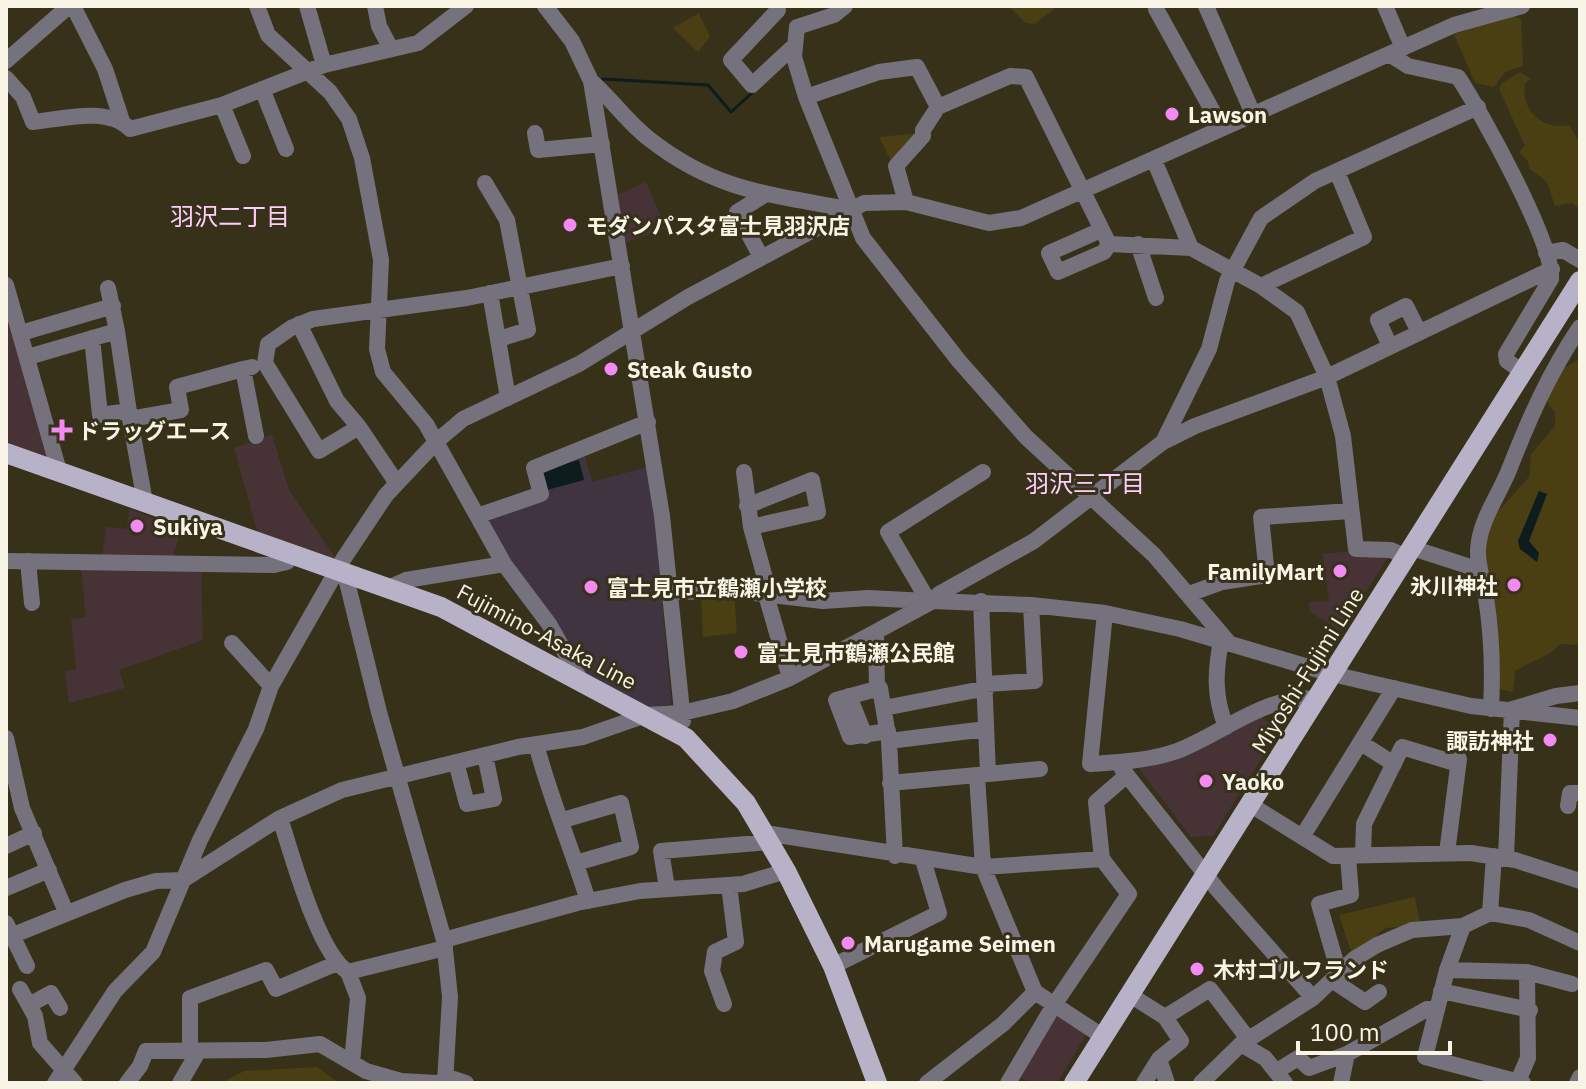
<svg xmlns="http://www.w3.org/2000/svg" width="1586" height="1089" font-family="'IBM Plex Sans','Noto Sans JP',sans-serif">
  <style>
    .commercial { fill: #473335 }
    .education { fill: #413441 }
    .green { fill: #493f13 }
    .water { fill: #0d1c1d }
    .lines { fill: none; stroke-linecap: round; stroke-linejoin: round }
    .stream { stroke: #0d1c1d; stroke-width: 3 }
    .minor { stroke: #75727d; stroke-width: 16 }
    .major { stroke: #b8b2c8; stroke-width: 20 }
    .poi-dot { fill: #f28af2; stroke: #37311a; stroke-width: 3 }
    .labels { text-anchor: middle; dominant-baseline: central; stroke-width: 6; stroke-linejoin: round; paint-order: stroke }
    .poi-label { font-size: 22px; font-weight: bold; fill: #f8f4e6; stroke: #37311a; text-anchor: start }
    .street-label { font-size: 22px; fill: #f8f4e6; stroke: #37311a }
    .neighbourhood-label { font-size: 24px; fill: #fecefc; stroke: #37311a }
  </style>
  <rect width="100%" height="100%" fill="#37311a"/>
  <path class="commercial" d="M646 182 666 228 625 243 617 195Z
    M6 296 53 459 6 447Z
    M272 435 289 490 337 560 258 534 234 448Z
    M129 509 181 529 173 557 102 558 106 527 127 529Z
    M1353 551 1390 554 1341 631 1310 612 1309 602 1329 601 1323 554Z
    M81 568H201L203 640 119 670 125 688 69 703 65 671 76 669 71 619 86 617Z
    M1259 716 1280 729 1213 836 1191 837 1134 762Z
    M1061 1014 1088 1032 1057 1083H1030L1018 1075 1056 1015Z"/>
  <path class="education" d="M584 453 592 482 647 467 653 496 671 704 648 709 581 673 480 518 545 495 538 471Z"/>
  <path class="green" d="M1009 6H1053L1054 9 1035 24 1026 23Z
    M699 13 710 37 698 52 673 28Z
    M1512 15 1521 19 1523 66 1505 72 1494 87 1475 83 1454 34Z
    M1520 72 1531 79 1525 83C1520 110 1543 131 1569 125L1579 141 1580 209 1571 203 1555 206 1547 182 1529 168 1528 161 1519 152 1525 146 1499 89 1502 83Z
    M919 133 892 163 879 137Z
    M1580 359V645L1560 644C1550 658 1517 666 1515 672 1514 678 1515 685 1512 692L1495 688 1483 546 1495 515 1529 477 1531 454 1555 426V412L1544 399 1552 375Z
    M734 593 737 633 703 637 701 594Z
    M1415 897 1420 925 1386 928 1377 934 1378 942 1353 958 1339 915Z
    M317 1067 339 1083H221L244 1071Z"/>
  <path class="water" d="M579 460 584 480 547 490 542 470Z
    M1539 491 1547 494 1529 541 1539 553 1537 562 1520 549 1518 541Z"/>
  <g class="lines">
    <path class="stream" d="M603 79 708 85 731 112 753 92"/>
    <path class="minor" d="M73 6 105 69 122 121
      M257 6 268 35 330 92 349 119 362 158 381 260 377 349 383 372 426 424 504 564 549 624 580 679
      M307 6 324 65
      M375 6 379 26 391 49
      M545 6 572 41 591 81 662 516 683 721
      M1206 6 1253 114
      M1385 6 1403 48
      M1156 9 1222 128
      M778 10 731 60 752 85 795 45
      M797 27 794 57 806 97 863 238 959 361 1026 437 1154 555 1229 643
      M797 27 834 15 845 6
      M1389 54 1408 66 1458 77C1480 110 1555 245 1551 279L1506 354 1507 361 1523 372
      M6 61 69 6
      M6 78 23 97 33 122C62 119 108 106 130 129L222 105 324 65 418 43 466 6
      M591 81C612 99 626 121 648 138 711 188 761 193 837 207L844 211
      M262 89 286 149
      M806 97 879 72 917 67 938 107 1010 76 1026 77 1109 244 1191 248 1261 286 1297 312 1327 377 1343 436 1356 549 1391 550 1406 557
      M222 105 243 156
      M535 133 538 150 602 144
      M1154 160 1191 248
      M485 183 507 220 528 330 499 339
      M906 202 896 166 923 136V130L938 107
      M1101 230 1049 253 1058 272 1104 252 1109 244
      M1138 244 1156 298
      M1546 253 1563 250 1580 260
      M761 257 737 212 763 196
      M6 285 59 471
      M1261 286 1364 237 1337 172
      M490 293 508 398
      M299 324 337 401 359 427
      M117 331 130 419
      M21 333 113 306
      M92 338 100 415 129 411
      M1390 346 1378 320 1406 306 1419 332
      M28 357 117 331 108 288
      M252 367 243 369 256 436
      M1163 442 1209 349 1227 281 1261 218 1315 181 1478 107
      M744 472 751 527 770 596
      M396 482 359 427 319 451 265 363 268 344 291 328 313 319 467 298 622 266
      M145 502 130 419 181 410 177 387 243 369
      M747 506 812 480 818 512 751 527
      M477 516 541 494 534 468 648 422
      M1412 548 1480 570
      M6 561 274 565 287 562 294 554
      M28 561 32 603
      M339 569 347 582 379 712 444 940 450 997 445 1083
      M390 587 406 580 504 564
      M671 592 737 591 823 601 868 598 928 601
      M1189 594 1222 582 1267 575 1261 517 1351 511
      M766 595 790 678
      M933 601 939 594 1034 541 1163 442 1195 426 1327 377 1552 269
      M929 602 888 532 983 472
      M1105 613 1090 764C1119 762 1149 761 1177 751 1222 734 1266 694 1316 699
      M876 633 877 688
      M1221 641C1215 673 1214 696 1226 727
      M232 643 271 686
      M986 684 1035 681 1031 605
      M849 696 865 736
      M884 708 987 688
      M1491 709C1493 671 1492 635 1486 598 1484 582 1477 566 1478 549 1480 520 1498 497 1509 470 1529 419 1549 373 1580 327
      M1513 709 1556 696 1580 693
      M888 731 850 737 836 700 880 688 881 694 889 741 895 856
      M6 738 22 808 66 912
      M889 741 986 729
      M1361 743 1394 764
      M536 744C550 798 572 848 588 901
      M456 762 467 804 494 799 485 755
      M1122 769 1217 889 1313 998
      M988 774 1040 769
      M977 776 983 867 1035 992 1102 1036
      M890 783 988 774 981 601
      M1251 805 1333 856 1471 853 1515 860 1580 881
      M1568 806 1570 793H1580
      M280 818C292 855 318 953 348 972L445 948
      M563 820 621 803 631 847 576 863
      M765 833 983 867 1102 859
      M1302 837 1394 688
      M6 846 34 833
      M1447 853 1459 759
      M1363 855 1364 824 1402 747 1458 764
      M1506 858 1512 709
      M6 888 49 870
      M667 888 661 851 769 842
      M1490 913 1529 920 1580 943
      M6 923 27 966
      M1463 926 1447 970 1425 1057 1523 1083
      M6 938 125 890 156 881 183 880 280 818 342 790 518 747 583 737 646 715 682 713 733 701 790 678 933 601 1031 605 1105 613 1180 629 1332 674 1471 706 1580 718
      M444 940 577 903 640 891 743 884 786 871
      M833 966 939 913 923 860
      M1447 970 1527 972 1572 984
      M348 972 358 998 352 1063
      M1339 973 1319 904 1351 895 1348 856
      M1332 980 1365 1002 1379 992
      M20 989 35 1016 40 1043 75 1083
      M1441 991 1530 1010
      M1130 995 1165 1017 1181 1041 1159 1059 1144 1083
      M724 1004 712 971 715 952 736 942 729 885
      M29 1005 51 993 60 1008
      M1165 1017 1210 989 1249 1040
      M1241 1044 1265 1058 1285 1083
      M190 1052V998L266 970 276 989 335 964
      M1159 1059 1167 1083
      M1277 1071 1298 1058 1309 1068 1347 1054 1427 1009 1437 1008
      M445 1076 466 1083
      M1518 1081 1528 1058 1527 972
      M55 1083 115 991 153 952 200 840 256 729 271 686 344 558 386 495 437 441 463 419 579 364 688 297 864 203 906 202 989 223 1021 218 1454 25 1522 6
      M127 1083 140 1066 146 1051 266 1050 320 1044 366 1071 401 1081 437 1083
      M180 1083 198 1052
      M927 1083 1003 1024 1035 992
      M1008 1083 1054 1005 1129 894 1102 859 1096 802 1126 776
      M1201 1083 1241 1044 1313 998 1354 959 1377 945 1412 930 1463 926 1490 913 1494 856
      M1341 1083 1347 1054
      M1577 1083 1580 1077"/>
    <path class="major" d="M6 453 441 607 686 738 746 803 786 871 833 966 877 1083
      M1074 1083 1580 281"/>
  </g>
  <g class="poi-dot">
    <circle cx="1172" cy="114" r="8"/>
    <circle cx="570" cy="225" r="8"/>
    <circle cx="611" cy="369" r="8"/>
    <path d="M58 418h8v8h8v8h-8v8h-8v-8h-8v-8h8z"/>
    <circle cx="137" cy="526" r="8"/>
    <circle cx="1340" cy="571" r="8"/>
    <circle cx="1514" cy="585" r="8"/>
    <circle cx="591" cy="587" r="8"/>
    <circle cx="741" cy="652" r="8"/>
    <circle cx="1550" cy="740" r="8"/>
    <circle cx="1206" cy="781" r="8"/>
    <circle cx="848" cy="943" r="8"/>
    <circle cx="1197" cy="969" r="8"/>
  </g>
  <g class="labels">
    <g class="poi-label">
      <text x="1188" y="114">Lawson</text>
      <text x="586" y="225">モダンパスタ富士見羽沢店</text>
      <text x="627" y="369">Steak Gusto</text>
      <text x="78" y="430">ドラッグエース</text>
      <text x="153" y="526">Sukiya</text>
      <text x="1324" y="571" text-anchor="end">FamilyMart</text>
      <text x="1498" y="585" text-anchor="end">氷川神社</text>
      <text x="607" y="587">富士見市立鶴瀬小学校</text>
      <text x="757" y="652">富士見市鶴瀬公民館</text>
      <text x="1534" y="740" text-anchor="end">諏訪神社</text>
      <text x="1222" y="781">Yaoko</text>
      <text x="864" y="943">Marugame Seimen</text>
      <text x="1213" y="969">木村ゴルフランド</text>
    </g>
    <g class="street-label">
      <text transform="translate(547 636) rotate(28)">Fujimino-Asaka Line</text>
      <text transform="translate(1307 670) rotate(-58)">Miyoshi-Fujimi Line</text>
    </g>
    <g class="neighbourhood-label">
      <text x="230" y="216">羽沢二丁目</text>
      <text x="1085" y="483">羽沢三丁目</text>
    </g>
  </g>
  <rect width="1586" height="1089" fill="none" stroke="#f8f4e6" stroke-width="16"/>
  <path d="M1298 1041v12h152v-12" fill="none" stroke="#f8f4e6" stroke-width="4"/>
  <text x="1310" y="1041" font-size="24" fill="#f8f4e6" stroke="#37311a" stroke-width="6" paint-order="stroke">100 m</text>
</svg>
